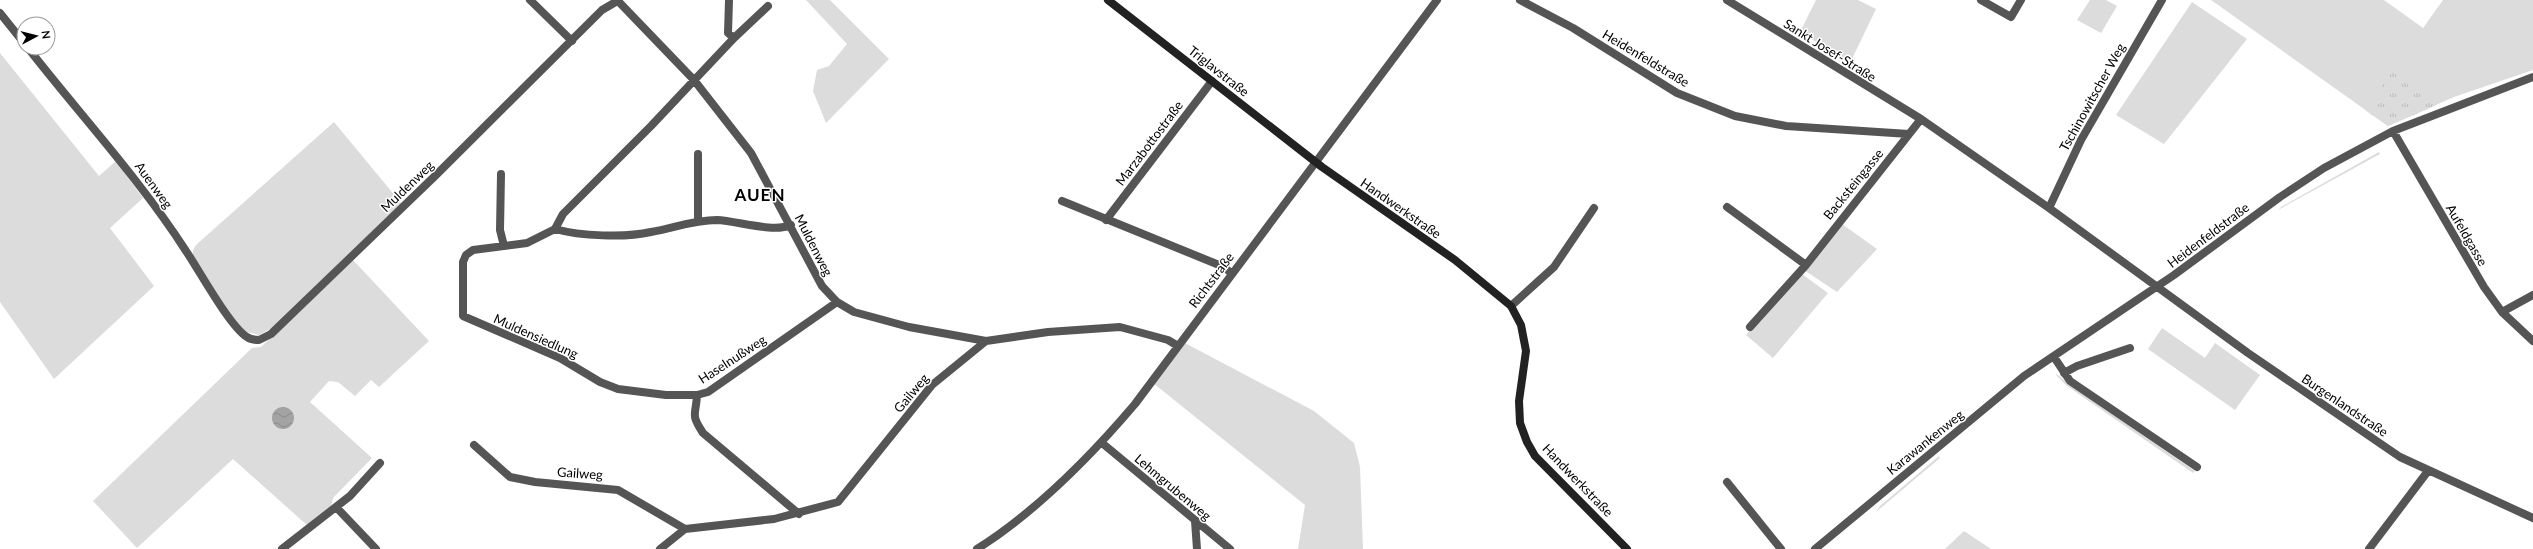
<svg xmlns="http://www.w3.org/2000/svg" width="2533" height="549" font-family="Lato,sans-serif">
  <style>
    .green { fill: #dcdcdc }
    .park { fill: url(#park-tufts) }
    .water { fill: url(#water-waves) }
    .lines { fill: none; stroke-linecap: round; stroke-linejoin: round }
    .street { stroke: #555; stroke-width: 8 }
    .secondary { stroke: #222; stroke-width: 8 }
    .labels { text-anchor: middle; dominant-baseline: central; stroke-width: 3; stroke-linejoin: round; paint-order: stroke }
    .street-label { font-size: 13px; fill: #000; stroke: #fff }
    .district-label { font-size: 17px; font-weight: bold; letter-spacing: 1px; fill: #000; stroke: #fff }
  </style>
  <defs>
    <pattern id="park-tufts" width="24" height="20" patternUnits="userSpaceOnUse"><rect width="24" height="20" fill="#dcdcdc"/><path d="M3 7l-1-3M5 7V3M7 7l1-3M15 17l-1-3M17 17v-4M19 17l1-3" fill="none" stroke="#bbb"/></pattern>
    <pattern id="water-waves" width="16" height="10" patternUnits="userSpaceOnUse"><rect width="16" height="10" fill="#a3a3a3"/><path d="M0 5q4-4 8 0t8 0" fill="none" stroke="#8b8b8b"/></pattern>
  </defs>
  <rect width="100%" height="100%" fill="#fff"/>
  <path class="green" d="M806 0H830L889 59 826 123 813 91 817 70 829 66 847 44Z
    M1816 0H1858L1876 9 1850 63 1800 32Z
    M2090 0H2106L2117 6 2101 33 2077 20Z
    M2211 0H2384L2423 28 2443 0H2533V70L2454 97 2388 126Z
    M2192 2 2247 39 2164 144 2116 115Z
    M0 53 99 176 116 161 143 198 110 228 154 286 54 379 0 302Z
    M334 122 401 203 272 328 259 335 243 331C230 313 199 276 193 256 192 252 194 248 196 245Z
    M2379 152 2380 154 2278 210 2281 207Z
    M1842 224 1877 249 1837 292 1804 270Z
    M353 260 429 341 379 387 371 380 355 396 338 382 329 381 310 402 372 458 333 498 331 507 308 526 233 459 137 548 93 501 252 348 261 347Z
    M1802 274 1828 293 1773 358 1746 335Z
    M2162 328 2205 358 2215 343 2260 375 2235 410 2148 349Z
    M1183 342 1314 411 1354 443 1360 467 1363 549H1298L1305 505 1153 383Z
    M2057 374 2068 384 2195 471 2193 473 2067 386 2056 375Z
    M1939 456 1940 458 1876 512 1880 506Z
    M1964 531 1991 549H1945Z"/>
  <path class="park" d="M2397 65 2401 67 2408 84 2437 105 2388 126 2365 110Z"/>
  <path class="water" d="M272 418a11 11 0 1 1 22 0a11 11 0 1 1-22 0Z"/>
  <g class="lines">
    <path class="street" d="M530 0 572 41
      M1520 0 1573 28 1677 93 1735 116 1786 126 1909 134
      M1727 0 1921 119 2049 208 2248 353 2400 457 2533 518
      M1981 0 2011 17 2021 0
      M618 1 694 80 751 153 822 286 837 302 854 312 909 327 986 341
      M0 13 24 43
      M734 38 768 6
      M28 48C81 116 139 178 186 251 199 270 230 327 247 337 251 340 255 340 259 340L271 334 436 175 602 10 619 0
      M2393 131 2484 287 2502 312 2533 341
      M698 154V220
      M501 174 500 230 504 246
      M1062 201 1224 267 1231 273
      M1727 207 1806 265
      M2049 208 2081 140 2162 0
      M1106 220 1212 81
      M555 229C580 236 625 238 651 232 674 228 693 220 717 220 738 221 773 233 791 225
      M1511 306 1554 267 1594 208
      M2502 312 2533 295
      M1750 327 1806 265 1921 119
      M2054 357 2070 381 2197 467
      M2064 373 2077 366 2130 348
      M697 395H666L618 389 600 382 560 358 463 316V262L466 255 473 250 527 243 555 229 563 214 651 126 734 38 728 33 729 0
      M1102 443 1230 549
      M474 445 510 477 535 482 618 490 685 529
      M1727 482 1781 549
      M336 507 376 549
      M799 514 703 433C690 413 696 416 697 395L708 392 837 302
      M1195 521 1197 549
      M282 549 350 496 380 463
      M660 549 685 529 774 519 838 502 932 385 986 341 1048 332 1120 327 1168 340 1178 346
      M977 549C1037 511 1090 457 1135 404L1437 0
      M1815 549 2024 376 2174 275 2280 197 2324 168 2393 131 2533 77
      M2369 549 2428 471"/>
    <path class="secondary" d="M1108 0 1322 167 1455 260 1511 306 1521 325 1526 351 1519 401 1520 423 1527 442 1535 456 1627 549"/>
  </g>
  <g class="labels">
    <g class="street-label">
      <text transform="translate(1830 50) rotate(32)">Sankt Josef-Straße</text>
      <text transform="translate(1646 58) rotate(31)">Heidenfeldstraße</text>
      <text transform="translate(1219 71) rotate(38)">Triglavstraße</text>
      <text transform="translate(2092 97) rotate(-61)">Tschinowitscher Weg</text>
      <text transform="translate(1149 143) rotate(-53)">Marzabottostraße</text>
      <text transform="translate(1853 184) rotate(-51)">Backsteingasse</text>
      <text transform="translate(154 185) rotate(54)">Auenweg</text>
      <text transform="translate(407 186) rotate(-44)">Muldenweg</text>
      <text transform="translate(1401 208) rotate(35)">Handwerkstraße</text>
      <text transform="translate(2208 235) rotate(-37)">Heidenfeldstraße</text>
      <text transform="translate(2467 235) rotate(60)">Aufeldgasse</text>
      <text transform="translate(814 245) rotate(63)">Muldenweg</text>
      <text transform="translate(1211 280) rotate(-53)">Richtstraße</text>
      <text transform="translate(536 336) rotate(24)">Muldensiedlung</text>
      <text transform="translate(732 359) rotate(-33)">Haselnußweg</text>
      <text transform="translate(911 393) rotate(-50)">Gailweg</text>
      <text transform="translate(2345 405) rotate(34)">Burgenlandstraße</text>
      <text transform="translate(1925 442) rotate(-39)">Karawankenweg</text>
      <text transform="translate(580 473) rotate(4)">Gailweg</text>
      <text transform="translate(1578 480) rotate(46)">Handwerkstraße</text>
      <text transform="translate(1173 487) rotate(40)">Lehmgrubenweg</text>
    </g>
    <g class="district-label">
      <text x="760" y="194">AUEN</text>
    </g>
  </g>
  <g transform="translate(36 36) rotate(83)"><circle r="19" fill="#ffffff" stroke="#999999"/>
  <path d="M0-3L7 15L0 10L-7 15Z" fill="#000000"/>
  <text y="-6" font-size="11" font-weight="bold" text-anchor="middle" fill="#000000">N</text>
  </g>
</svg>
